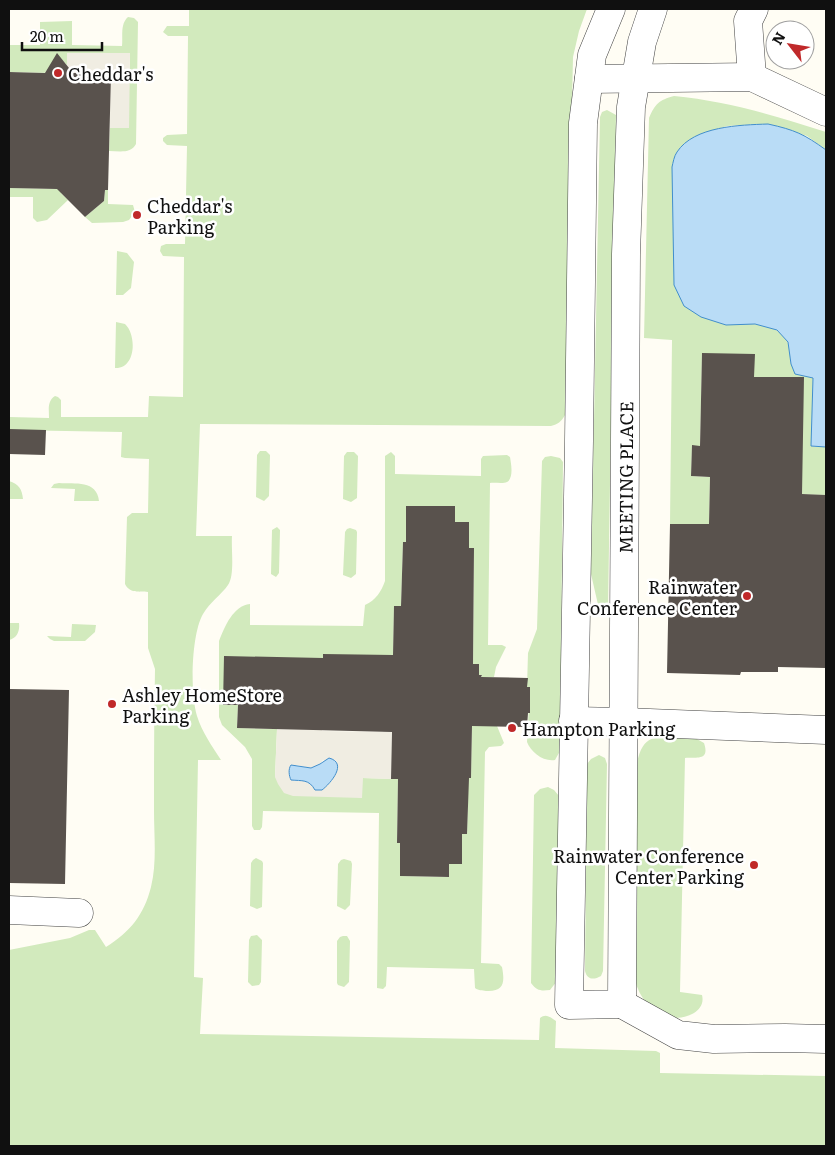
<svg xmlns="http://www.w3.org/2000/svg" width="835" height="1155" font-family="Literata,serif">
  <style>
    .green { fill: #d2eabd }
    .plaza { fill: #f0ede2; fill-rule: evenodd }
    .water { fill: #b9dcf6; stroke: #418ecc }
    .building { fill: #59524d }
    .lines { fill: none; stroke-linecap: round; stroke-linejoin: round }
    .minor-casing { stroke: #434343; stroke-width: 29 }
    .minor { stroke: #fff; stroke-width: 28 }
    .poi-dot { fill: #c0292a; stroke: #fff; stroke-width: 2 }
    .labels { text-anchor: middle; dominant-baseline: central; stroke-width: 5; stroke-linejoin: round; paint-order: stroke }
    .poi-label { font-size: 18px; fill: #101010; stroke: #fff; text-anchor: start }
    .street-label { font-size: 18px; fill: #101010; stroke: #fff }
  </style>
  <rect width="100%" height="100%" fill="#fffdf4"/>
  <path class="green" d="M189 9H587L579 31 573 57 565 415C561 422 558 424 551 426L200 424 196 536H232C231 550 235 575 228 585 221 595 210 602 203 614 191 635 190 694 197 716 202 732 212 746 221 760H198L194 977 203 978 200 1034 539 1040 540 1018C546 1013 550 1017 556 1021L555 1048 656 1051 660 1053V1073L826 1076V1146H9V950L70 938 89 930H95L106 947C130 932 144 915 151 887 157 863 154 835 154 811 154 763 154 716 155 669L148 648V592C139 591 130 594 125 584L127 517 132 513H148L149 459 125 458 121 457 122 432 9 430V417L49 418C49 410 47 401 55 396L58 397 61 400V417H148L149 396 183 397 184 257 163 256 160 251 161 246 166 244H185L187 146 167 145 163 141V138L167 135 187 134 188 36H168L163 32 167 26H189Z
    M128 17 134 18 138 22 136 144C131 154 119 151 109 151L110 128H128L130 53H67V65L61 59 49 73 9 72V45H40V22L72 21V45L122 46C123 36 120 24 128 17Z
    M674 96C727 101 776 116 826 132V150L807 136 768 124 743 125 727 126 699 135 686 143 676 153 726 325C746 324 775 320 787 341 790 346 790 357 791 364L813 378 811 446 826 447V495L789 494 804 377H754L702 353 700 446H692L691 476 710 477 709 524H670L672 340 644 338 649 118C655 104 659 100 674 96Z
    M607 110 616 115 608 608 604 614 600 613 599 609 591 574 600 117 602 112Z
    M9 188 61 189V193L68 200 47 220 37 222 33 218V197H9Z
    M105 190H108V204L133 205 135 212 129 220 123 222 92 223 85 217 104 201Z
    M117 251 127 253 134 262 131 288 123 295H116Z
    M116 322 125 324C137 335 136 369 115 368Z
    M260 451H266L270 455 269 496 264 501 256 497 257 455Z
    M347 452H354L358 456 357 498 351 502 343 499 344 456Z
    M391 452 395 456V474L481 476V459L483 456 507 455 510 457C511 463 514 478 507 482 503 484 494 482 490 483L488 645H502L506 647 496 667 494 677H481L482 675H479V664H473L474 548H469V522H455V506H407L406 534 408 542H403L401 606H394L393 664 323 654V662L224 705H238L237 728 277 729 275 777 362 798V778L398 779 397 842 403 843 400 847V876L449 877V864H462V834H467L468 794 463 778H471L472 719 497 726 504 743 501 746 489 747 485 752 481 963 499 964 502 967C505 983 504 992 486 991 482 990 479 991 475 988L474 969 387 967 386 986 383 989 377 988 379 813 263 811 262 827 260 830H254L252 826V759L245 747 222 725 219 717V641C225 626 233 606 250 604V625L363 626 365 605C376 600 381 592 385 581V456Z
    M551 456 560 458 563 462 560 751 555 760C543 762 531 752 527 742L530 687H527L528 653 537 629 542 461 545 457Z
    M9 481C19 484 22 489 23 499H9Z
    M59 483C75 484 97 480 99 501H74L75 489 51 488 54 484Z
    M277 527 280 530 279 573 276 577 271 574 272 530Z
    M350 528 356 530 357 532 356 574 351 578 343 575 345 532 347 529Z
    M9 623H19C20 631 17 638 9 640Z
    M72 624 96 625 95 632 85 641H54L50 639 47 636 71 637Z
    M681 736 695 738 704 743C710 761 697 757 685 758L680 992 702 995C707 1014 678 1022 665 1016 649 1010 640 997 635 981L637 763C643 734 655 737 681 736Z
    M599 755 605 758 607 764 603 971 601 976C594 980 587 980 585 971L587 764 591 759Z
    M548 787 554 790 559 796 557 981 550 990C541 991 537 991 531 983L534 795 540 789Z
    M256 858 262 861 263 863 262 907 257 909 250 906 251 863 253 860Z
    M344 859 351 861 352 864 350 905 345 910 337 906 338 864 341 860Z
    M257 935 262 940 261 982 259 985 252 986 248 982 249 940 251 936Z
    M343 936H347L350 941 349 982 344 987 338 985 337 983V941L340 937Z"/>
  <path class="plaza" d="M67 53H130L129 128H110V74L67 73Z
    M392 717 391 779 363 778 362 798 293 796 284 793 278 784 275 777 277 729 322 728V731L383 732ZM323 760 338 769 330 783 315 790 311 783 307 781H294L296 765 311 768 320 764Z"/>
  <path class="water" d="M768 124C795 130 804 134 826 150V447L811 446 813 378 795 374 791 364 788 342 777 330 755 324 726 325 701 317 684 306 674 285 672 167C673 163 674 156 677 152 694 126 740 125 768 124Z
    M329 758C348 763 331 783 322 790H315C309 779 302 781 291 780 289 776 288 769 291 765L311 768 320 764Z"/>
  <path class="building" d="M57 53 73 73 111 74 108 190H105L104 201 85 217 57 189 9 188V72L45 73Z
    M702 353 755 354 754 377H804L802 494 826 495V668L778 667V672H741L740 675 667 673 670 524H709L710 477 691 476 692 445 700 446Z
    M9 429 46 430 45 455 9 454Z
    M406 506H455V522H469V548H474L473 664H479V675H482L481 677 528 678 527 687H530V713H528L527 727 472 726 471 778H469L467 834H462V864H449V877L400 876V843H397L398 779H391L392 732 237 728 238 705H223L224 656 323 658V654L393 655 394 606H401L403 542H406Z
    M9 689 69 690 65 884 9 883Z"/>
  <g class="lines">
    <g class="minor-casing">
      <g id="minor">
        <path id="s1" d="M611 9 592 55 583 123 579 441 569 1005 622 1004 626 254 631 107 642 42 653 9"/>
        <path d="M752 77 748 21 754 9"/>
        <path d="M589 79 752 77 826 112"/>
        <path d="M573 721 624 722 826 730"/>
        <path d="M9 910 79 913"/>
        <path d="M622 1004 678 1035 714 1039 785 1038 826 1039"/>
      </g>
    </g>
    <use href="#minor" class="minor"/>
  </g>
  <g class="poi-dot">
    <circle cx="58" cy="73" r="5"/>
    <circle cx="137" cy="215" r="5"/>
    <circle cx="747" cy="596" r="5"/>
    <circle cx="112" cy="704" r="5"/>
    <circle cx="512" cy="728" r="5"/>
    <circle cx="754" cy="865" r="5"/>
  </g>
  <g class="labels">
    <g class="poi-label">
      <text x="68" y="73">Cheddar's</text>
      <text x="147" y="205">Cheddar's<tspan x="147" dy="21">Parking</tspan></text>
      <text x="737" y="586" text-anchor="end">Rainwater<tspan x="737" dy="21">Conference Center</tspan></text>
      <text x="122" y="694">Ashley HomeStore<tspan x="122" dy="21">Parking</tspan></text>
      <text x="522" y="728">Hampton Parking</text>
      <text x="744" y="855" text-anchor="end">Rainwater Conference<tspan x="744" dy="21">Center Parking</tspan></text>
    </g>
    <g class="street-label">
      <text stroke="none"><textPath href="#s1" startOffset="1580">MEETING PLACE</textPath></text>
    </g>
  </g>
  <rect width="835" height="1155" fill="none" stroke="#101010" stroke-width="20"/>
  <g transform="translate(790 45) rotate(301)"><circle r="24" fill="#ffffff" stroke="#9f9f9f"/>
  <path d="M0-4L9 19L0 12L-9 19Z" fill="#c0292a"/>
  <text y="-8" font-size="14" font-weight="bold" text-anchor="middle" fill="#101010">N</text>
  </g>
  <path d="M22 42v8h80v-8" fill="none" stroke="#101010" stroke-width="2.5"/>
  <text x="30" y="42" font-size="15" fill="#101010" stroke="#ffffff" stroke-width="4" paint-order="stroke">20 m</text>
</svg>
